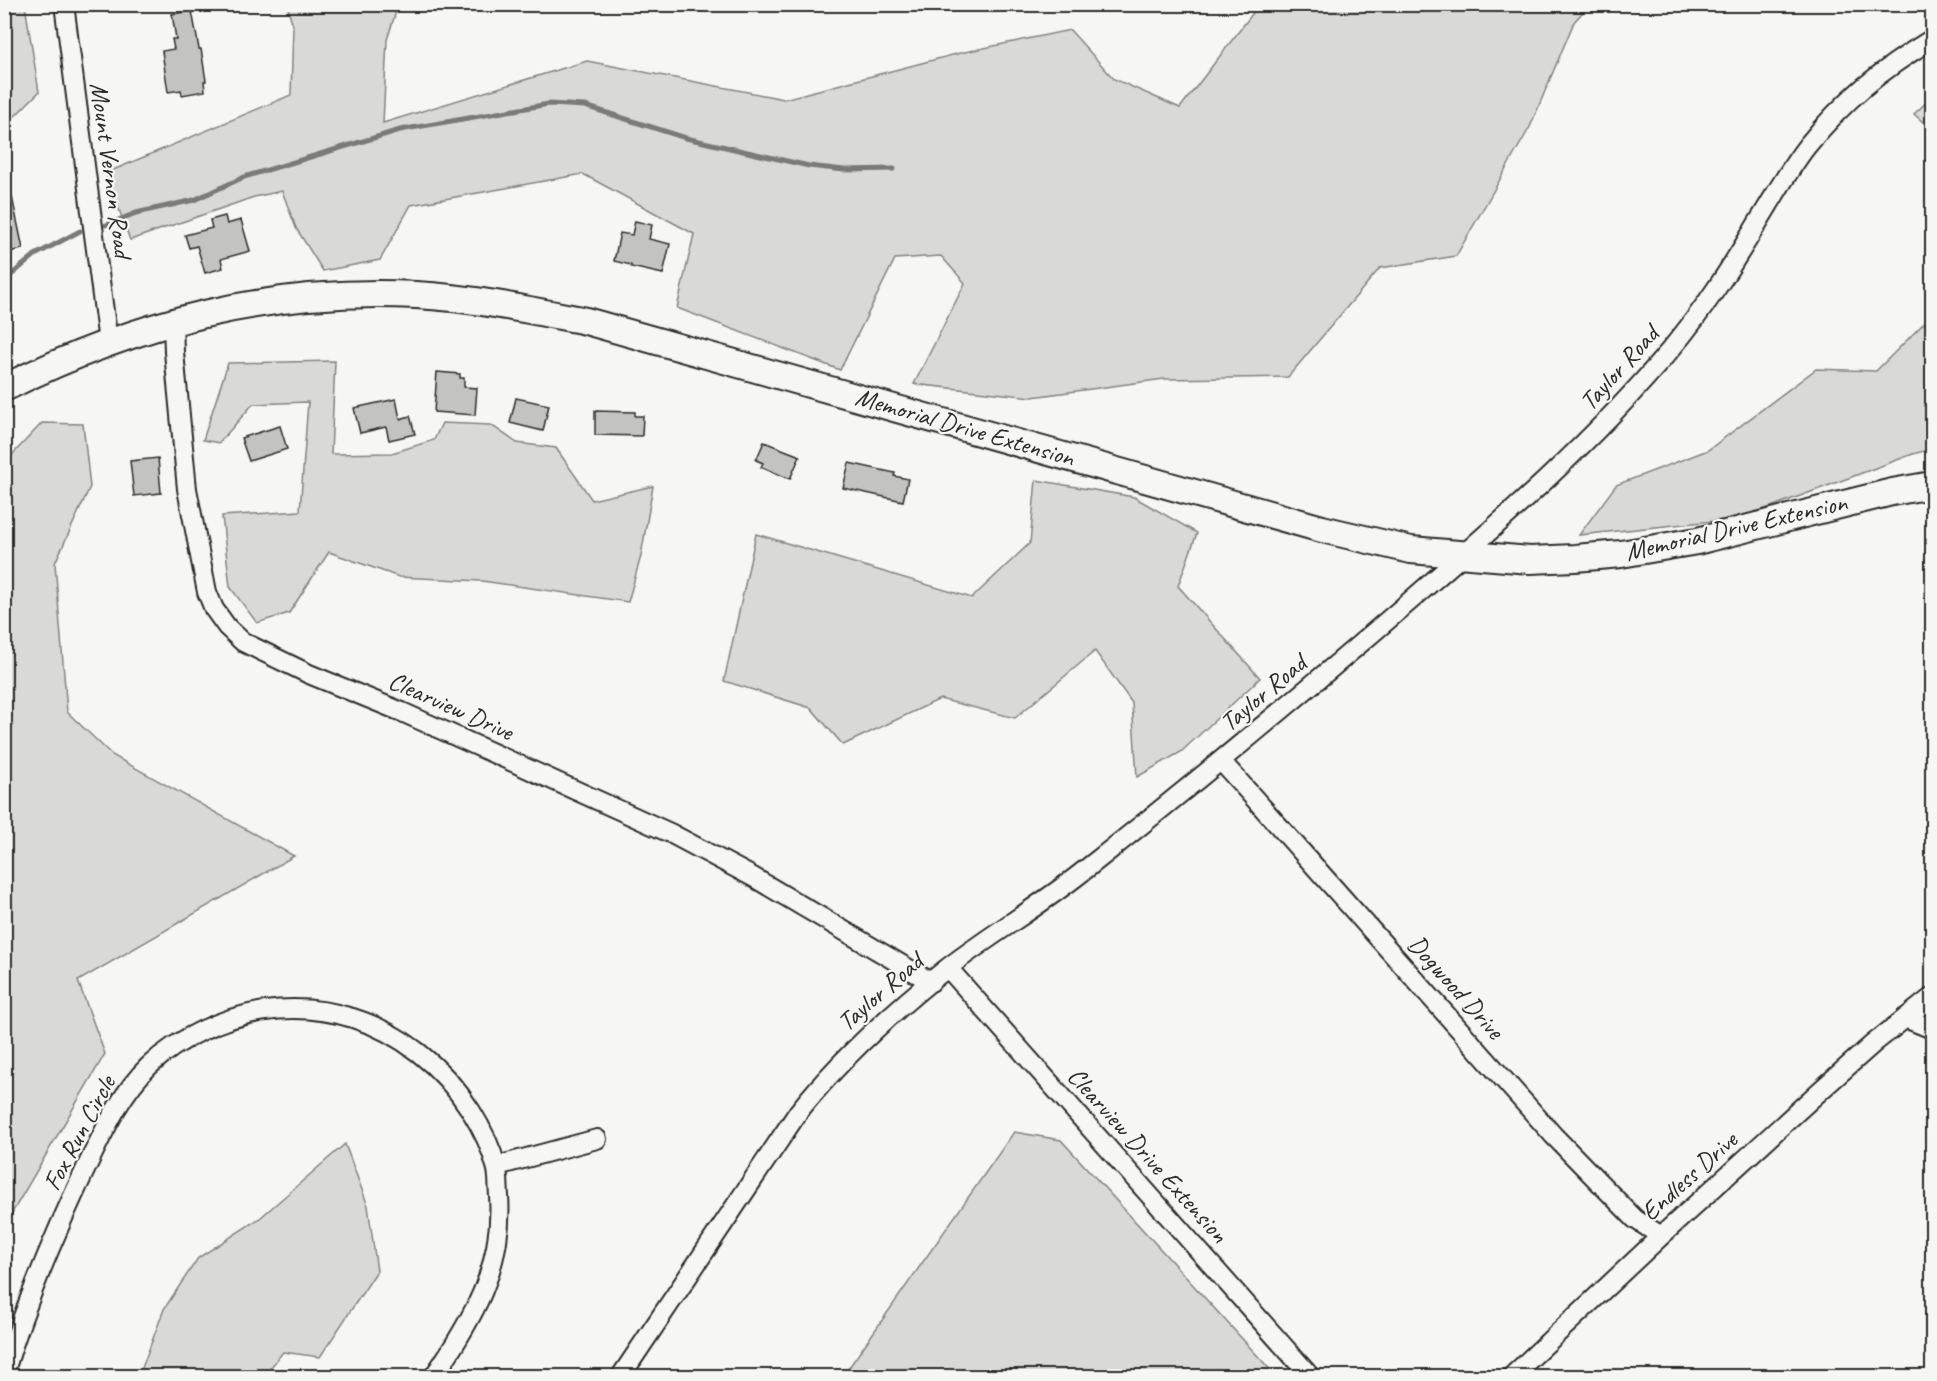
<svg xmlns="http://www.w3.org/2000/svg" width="1937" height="1381" font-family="Caveat,sans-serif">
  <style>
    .green { fill: #d9d9d5; stroke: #828280; stroke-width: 1.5 }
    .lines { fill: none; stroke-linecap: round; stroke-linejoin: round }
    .stream { stroke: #7a7a78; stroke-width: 5 }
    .building { fill: #c3c3c0; stroke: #2b2b2b; stroke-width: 1.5 }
    .street-casing { stroke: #2b2b2b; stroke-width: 22 }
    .secondary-casing { stroke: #2b2b2b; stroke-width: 30 }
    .street { stroke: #f6f6f2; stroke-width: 18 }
    .secondary { stroke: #f6f6f2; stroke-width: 26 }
    .labels { text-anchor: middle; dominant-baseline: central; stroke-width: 4.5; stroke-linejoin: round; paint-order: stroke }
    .street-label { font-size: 26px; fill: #2b2b2b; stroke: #f6f6f2 }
  </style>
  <rect width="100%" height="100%" fill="#f6f6f2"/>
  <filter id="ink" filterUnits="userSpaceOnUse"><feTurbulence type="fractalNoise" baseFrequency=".0167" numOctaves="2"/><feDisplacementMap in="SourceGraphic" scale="12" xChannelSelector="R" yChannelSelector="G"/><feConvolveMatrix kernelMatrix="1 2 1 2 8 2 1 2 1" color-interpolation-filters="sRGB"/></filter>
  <g filter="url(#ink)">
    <path class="green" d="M5 4 25 5 39 92 5 126Z
      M287 5H398L387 40 383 123 587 61 784 99 960 53 1070 30 1114 79 1180 108 1259 5H1589L1574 22 1530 127 1456 256 1380 268 1288 377 1164 379 1032 397 914 384 965 283 941 256 895 259 840 370 677 308 694 234 583 174 411 205 380 260 323 271 296 228 282 191 254 197 130 240 106 173 291 95 293 26Z
      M1932 97V130L1914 114Z
      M1932 315V449L1913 454 1741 518 1579 535 1616 485 1708 450 1816 369 1876 371Z
      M335 361 331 454 392 453 434 440 442 423 491 425 517 443 556 448 592 500 653 486 641 556 628 602 482 581 399 577 329 552 289 613 257 623 230 587 222 516 300 511 308 402 253 404 219 443 203 440 228 363Z
      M42 423 83 424 90 487 55 563 67 712 112 755 294 856 78 981 105 1054 5 1225 4 481 10 457Z
      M1036 480 1134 497 1197 533 1178 586 1260 678 1181 752 1137 777 1132 703 1095 651 1015 718 940 699 843 745 811 708 724 681 756 534 972 598 1030 543Z
      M1014 1132 1061 1140 1276 1376H843Z
      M345 1144 368 1206 377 1271 320 1357 283 1352 264 1376H139L164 1309 198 1258 260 1218Z"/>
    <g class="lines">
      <path class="stream" d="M106 225 136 213 194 200 244 177 400 130 549 104 585 106 686 138 809 166 844 170 894 169
        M4 281 35 255 80 231"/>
    </g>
    <path class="building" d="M192 11 199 49H201L206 81H204L205 91 182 95 181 90 168 92 162 51 174 49 172 39H176L172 14Z
      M4 192H11L23 249 4 253Z
      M225 216 227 224 241 220 250 251 221 259 223 268 205 273 197 246 189 248 185 235 212 228 210 220Z
      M635 221 652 225 649 239 670 244 663 274 631 267V265L614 261 620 233 632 235Z
      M437 372 460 374V378H464V387L477 388 475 415 434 412Z
      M516 398 549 405 543 431 510 423Z
      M396 399 400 419 410 416 415 434 389 440 386 427 360 433 354 408Z
      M595 411 635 412V416H643L642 436 595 435Z
      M280 426 287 449 249 461 241 438Z
      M764 442 800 456 790 479 761 467 763 463 756 460Z
      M158 458 161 493 134 496 130 461Z
      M849 463 895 473 894 476 908 479 903 501 843 488Z"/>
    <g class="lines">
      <g class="street-casing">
        <path id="street" d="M64 4 108 342
          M173 322 174 352 187 489 207 592 214 609 227 627 243 642 309 674 402 712 670 833 753 877 931 982
          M1222 762 1554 1136 1635 1219 1661 1236
          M948 968 1310 1376
          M1905 1018 1932 1029
          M497 1166 597 1139
          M4 1374C26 1300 55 1233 88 1164 105 1129 121 1093 149 1066 165 1051 184 1039 203 1030 303 982 413 1019 471 1111 481 1127 491 1147 496 1166 499 1175 498 1186 499 1196 504 1267 472 1320 434 1376
          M621 1376 799 1111C842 1057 892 1012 946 969 990 935 1038 907 1081 873 1193 785 1302 694 1410 601 1501 522 1593 442 1671 349 1705 309 1733 264 1760 219 1775 195 1789 169 1807 146 1845 99 1881 70 1932 39
          M1512 1376 1661 1236 1821 1090 1874 1043 1932 997"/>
      </g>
      <g class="secondary-casing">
        <path id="secondary" d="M4 388C138 322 266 288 416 295 473 298 530 310 586 321L1322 529 1411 550 1530 560 1575 558 1621 554 1697 541 1892 492 1932 485"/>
      </g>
      <use href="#street" class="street"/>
      <use href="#secondary" class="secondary"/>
    </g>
  </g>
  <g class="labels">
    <g class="street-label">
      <text transform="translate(111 170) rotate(82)">Mount Vernon Road</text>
      <text transform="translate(1619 368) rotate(-48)">Taylor Road</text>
      <text transform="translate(965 427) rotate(16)">Memorial Drive Extension</text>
      <text transform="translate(1736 527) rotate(-13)">Memorial Drive Extension</text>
      <text transform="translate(1263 693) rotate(-40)">Taylor Road</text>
      <text transform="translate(451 706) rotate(24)">Clearview Drive</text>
      <text transform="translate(1456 987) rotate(48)">Dogwood Drive</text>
      <text transform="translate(880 992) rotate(-41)">Taylor Road</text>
      <text transform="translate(79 1133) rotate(-62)">Fox Run Circle</text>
      <text transform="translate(1148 1155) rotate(48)">Clearview Drive Extension</text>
      <text transform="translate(1689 1176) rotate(-42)">Endless Drive</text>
    </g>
  </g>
  <rect width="1937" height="1381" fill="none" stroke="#f6f6f2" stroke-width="24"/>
  <rect x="12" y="12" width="1913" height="1357" fill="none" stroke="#2b2b2b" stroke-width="2" filter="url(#ink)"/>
</svg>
